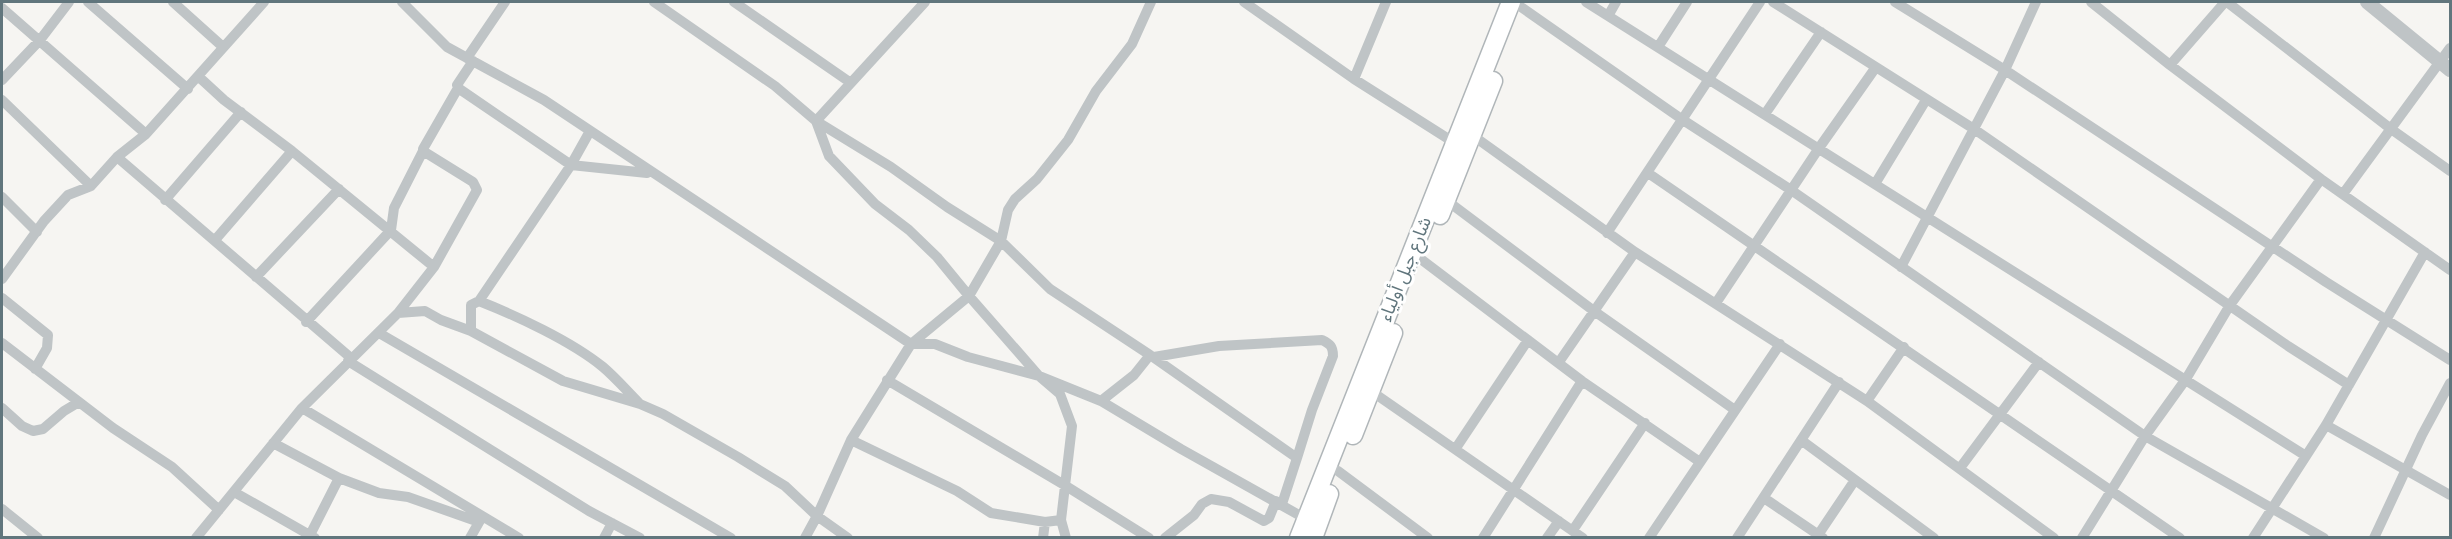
<svg xmlns="http://www.w3.org/2000/svg" width="2452" height="539" font-family="Montserrat,'Noto Sans Arabic',sans-serif">
  <style>
    .lines { fill: none; stroke-linecap: round; stroke-linejoin: round }
    .primary-casing { stroke: #b0b6b9; stroke-width: 21 }
    .minor { stroke: #bfc4c6; stroke-width: 10 }
    .tertiary { stroke: #bfc4c6; stroke-width: 14 }
    .primary { stroke: #fff; stroke-width: 18 }
    .labels { text-anchor: middle; dominant-baseline: central; stroke-width: 6; stroke-linejoin: round; paint-order: stroke }
    .street-label { font-size: 18px; fill: #61767d; stroke: #fff }
  </style>
  <rect width="100%" height="100%" fill="#f6f5f2"/>
  <g class="lines">
    <g class="primary-casing">
      <path id="primary" d="M1440 215 1493 81
        M1353 435 1393 333
        M1299 538 1511 2
        M1313 538 1329 494"/>
    </g>
    <path class="minor" d="M88 2 188 89
      M173 2 223 47
      M402 2 447 47 544 100 911 344H935L968 357 1039 376 1101 401 1181 449 1306 519
      M654 2 775 86 816 121 891 167 947 207 1001 241 1050 289 1150 355 1297 458 1282 504
      M734 2 851 83
      M1244 2 1354 79 1458 145
      M1586 2 2306 456
      M1773 2 1974 129 2288 346 2349 385
      M1895 2 2005 70 2326 282 2450 360
      M2091 2 2170 65 2321 179 2450 270
      M2227 2 2391 129 2450 171
      M1521 7 1683 120 1791 190 2145 436 2324 538
      M2 8 146 134
      M1608 16 1616 2
      M1658 47 1687 2
      M467 58 505 2
      M2170 65 2225 2
      M199 77 224 100 292 151 434 267
      M1354 79 1386 2
      M2 80 40 40 69 2
      M458 88 571 165 647 173
      M2 100 91 186
      M1765 114 1821 32
      M1472 135 1635 252 1867 401 2054 538
      M117 157 351 358
      M1648 173 2180 538
      M1875 184 1926 100
      M2343 194 2450 48
      M2 197 37 232
      M165 200 241 112
      M1446 200 1594 311 1735 410
      M1607 233 1760 2
      M215 240 292 151
      M1422 260 1582 381 1700 462
      M1901 267 2005 70 2036 2
      M256 277 339 189
      M2 279 44 221 68 195 91 186 117 157 146 134 264 2
      M2 298 48 335 47 348 35 369
      M479 301C517 316 571 341 603 367 616 378 627 391 639 403
      M1716 303 1819 148 1876 67
      M398 313 425 311 441 320 471 331 563 381 640 404 663 414 738 457 785 486 817 516 848 538
      M306 322 391 230 394 208 423 151
      M471 331V305L479 301 571 165 590 131
      M379 333 731 538
      M2 343 113 428 172 467 219 510
      M1154 357 1219 346 1322 340C1330 344 1333 346 1333 356L1312 410 1297 458
      M348 361 589 511 640 538
      M1559 362 1635 252
      M887 380 1066 486 1149 538
      M1371 391 1583 538
      M1101 401 1134 375 1150 355
      M1867 401 1904 347
      M2 408 22 426 33 431 43 429 64 411 79 402
      M302 408 519 538
      M2326 425 2450 495
      M851 440 957 491 991 513 1045 522 1061 520
      M1801 440 1934 538
      M273 443 339 478 379 493 408 497 479 522
      M1456 448 1528 340
      M1960 468 2039 362
      M1338 471 1428 538
      M234 492 315 538
      M1764 498 1823 538
      M2 509 38 538
      M1573 530 1645 423
      M310 535 339 478
      M196 538 302 408 398 313 434 267 477 190 473 182 423 151V149L458 88 457 85 473 61
      M470 538 482 517
      M604 538 612 523
      M805 538 817 516 851 440 911 344 969 296 937 257 909 230 875 204 829 156 816 121 925 2
      M1043 538 1045 522
      M1066 538 1061 520 1072 426 1060 394 1039 376 969 296 1001 241 1008 210 1015 199 1037 179 1068 140 1096 91 1132 44 1151 2
      M1165 538 1194 515 1202 504 1211 499 1229 502 1264 521 1269 518 1276 501
      M1483 538 1582 381
      M1547 538 1559 521
      M1649 538 1780 344
      M1737 538 1839 382
      M1816 538 1855 480
      M2082 538 2145 436 2186 379 2230 305 2321 179
      M2253 538 2326 425 2425 252
      M2374 538 2422 435 2450 383"/>
    <path class="tertiary" d="M2367 2 2450 70"/>
    <use href="#primary" class="primary"/>
  </g>
  <g class="labels">
    <g class="street-label">
      <text transform="translate(1405 269) rotate(-68)">شارع جبل أولياء</text>
    </g>
  </g>
  <rect width="2452" height="539" fill="none" stroke="#61767d" stroke-width="6"/>
</svg>
